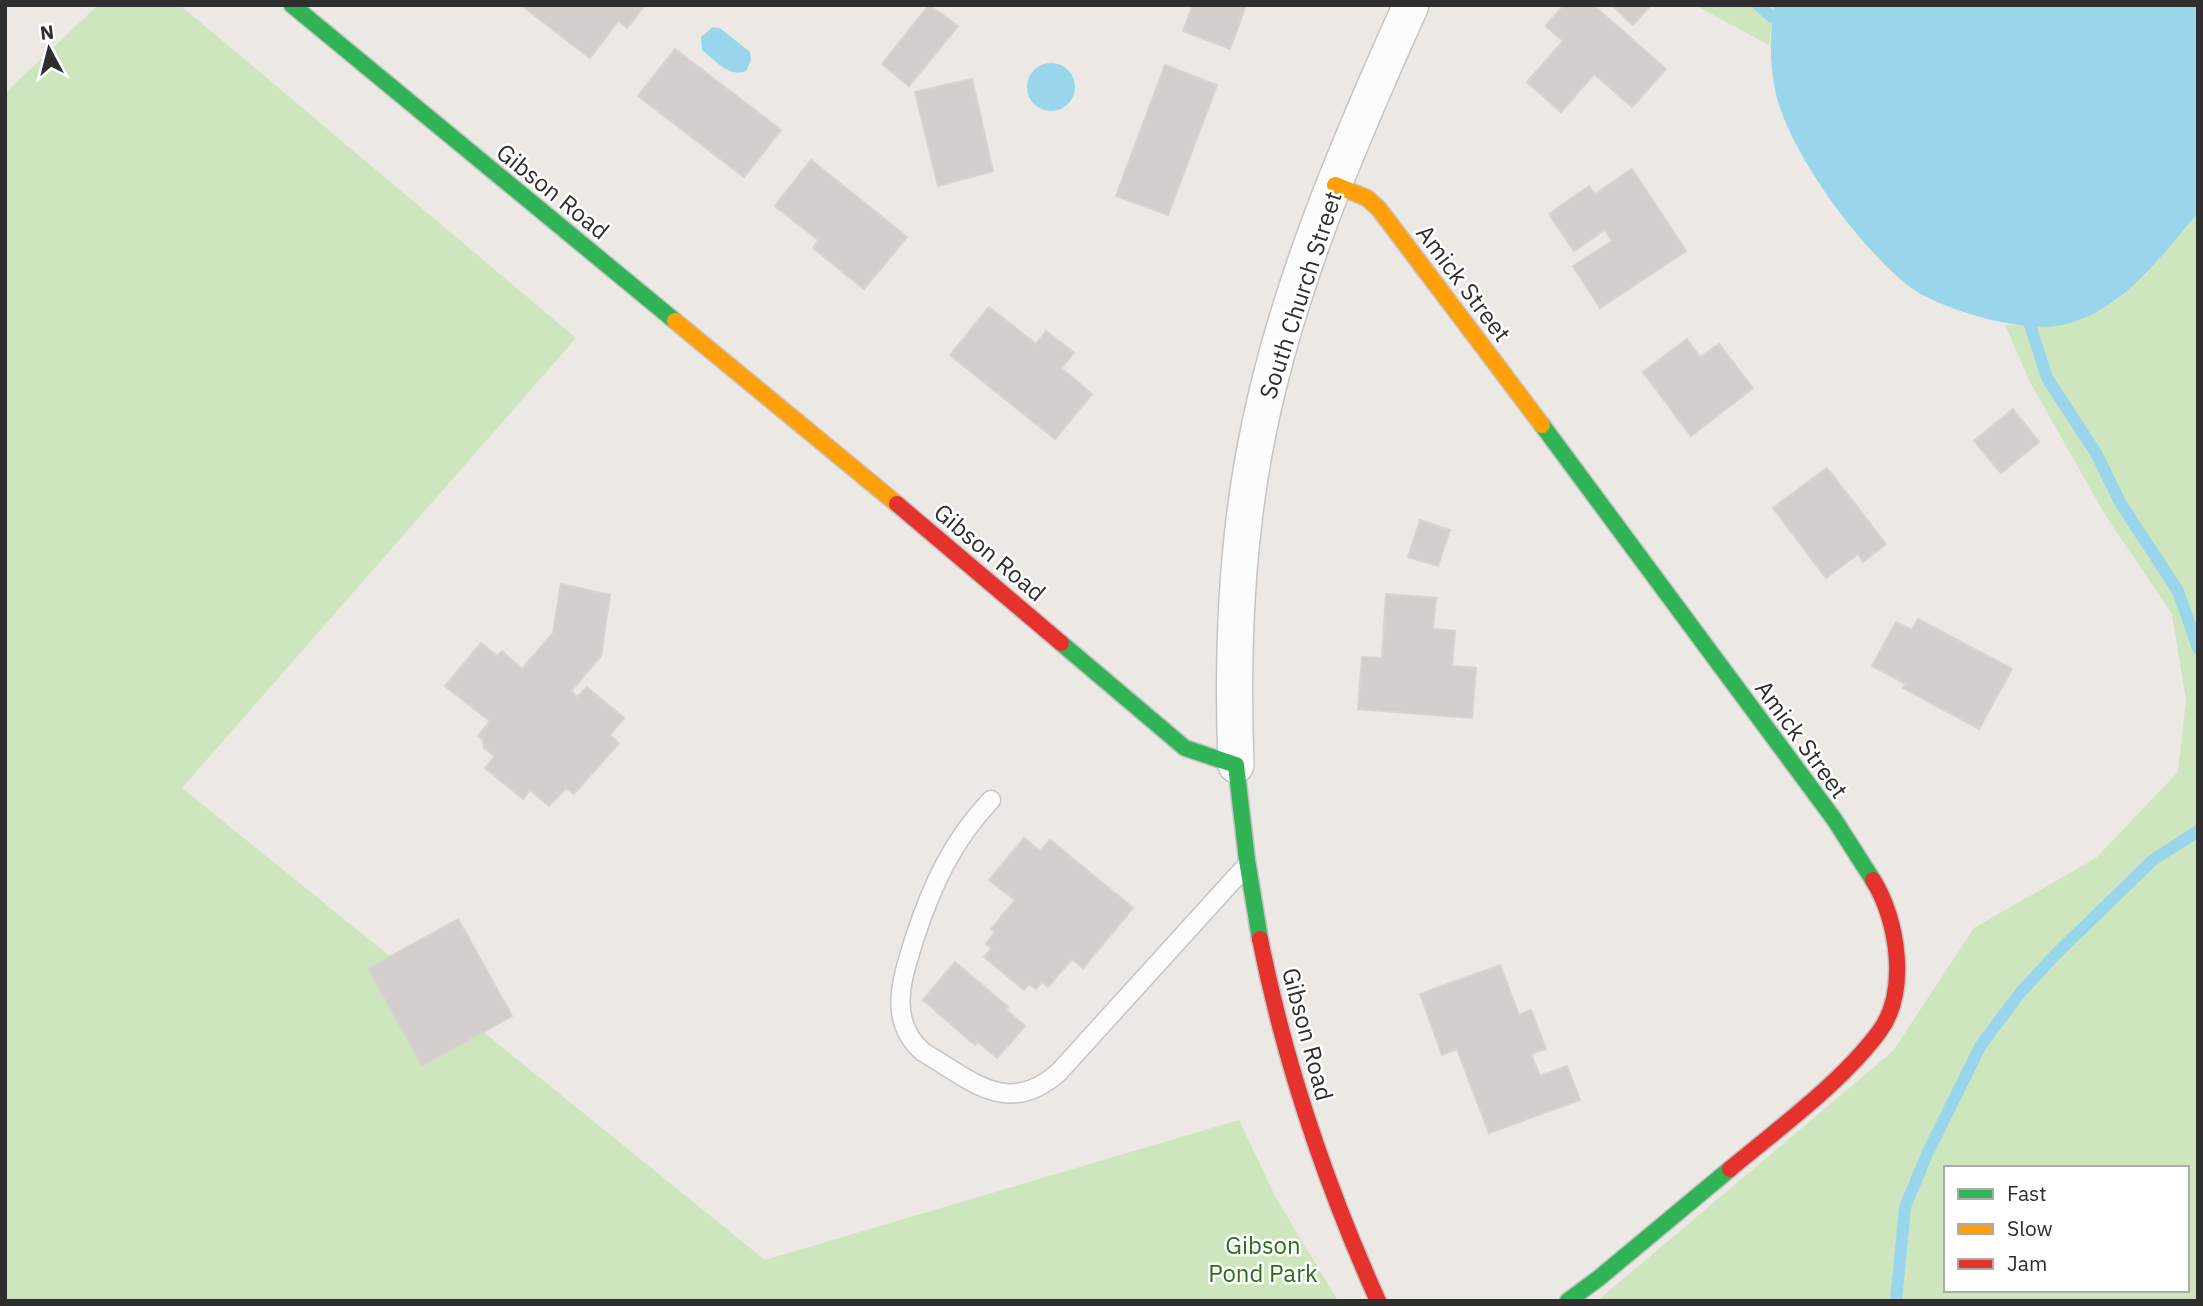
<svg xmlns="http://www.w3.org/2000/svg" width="2203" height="1306" font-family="'IBM Plex Sans',sans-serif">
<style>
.green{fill:#cee6be;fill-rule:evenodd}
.water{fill:#99d6ec}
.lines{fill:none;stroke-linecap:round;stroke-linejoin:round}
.stream{stroke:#99d6ec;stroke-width:12}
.building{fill:#d1cecb;stroke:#d7d4d0;stroke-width:2}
.lane-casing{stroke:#c5c4c5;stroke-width:21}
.street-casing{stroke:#c5c4c5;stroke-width:38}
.fast-casing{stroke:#c5c4c5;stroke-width:19}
.slow-casing{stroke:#c5c4c5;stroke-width:19}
.jam-casing{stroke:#c5c4c5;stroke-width:19}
.lane{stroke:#fcfcfb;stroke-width:18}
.street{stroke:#fcfcfb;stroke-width:35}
.fast{stroke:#30b455;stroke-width:16}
.slow{stroke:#ff9f0a;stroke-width:16}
.jam{stroke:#e5322d;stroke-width:16}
.labels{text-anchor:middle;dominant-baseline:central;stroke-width:5;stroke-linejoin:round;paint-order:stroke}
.street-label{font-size:24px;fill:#2e2e2e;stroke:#fff}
.park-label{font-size:24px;fill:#2c6e1b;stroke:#fff}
</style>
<rect width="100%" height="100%" fill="#ece8e4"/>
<!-- green -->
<g class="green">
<path d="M 98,5 L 180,5 L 576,338 L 182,788 L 765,1260 L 1239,1120 L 1276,1198 L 1338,1301 L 5,1301 L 5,93 Z"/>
<path d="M 1695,5 L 1774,5 L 1769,45 L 1702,9 Z"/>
<path d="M 2198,213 L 2198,1301 L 1597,1301 L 1893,1051 L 1974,928 L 2096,858 L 2178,772 L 2186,700 L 2172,614 L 2107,518 L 2031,384 L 2005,325 L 2064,325 L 2116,300 L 2146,274 ZM 1946,1168 L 2187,1168 L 2187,1290 L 1946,1290 Z"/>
</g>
<!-- water -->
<g class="water">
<path d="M 1774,5 L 2198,5 L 2198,213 C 2161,256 2125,308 2067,324 C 2027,335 1938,310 1906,284 C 1859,246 1790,154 1776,94 C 1769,64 1770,36 1774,5 Z"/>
<path d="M 713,27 L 721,29 L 750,52 L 751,60 L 746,71 C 729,78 715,60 702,50 L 701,37 Z"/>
<circle cx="1051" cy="87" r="24"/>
</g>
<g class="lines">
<!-- stream -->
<g class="stream">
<path d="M 1758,5 L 1772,17"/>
<path d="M 2030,325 L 2047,378 L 2096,453 L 2121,504 L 2178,591 L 2198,648"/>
<path d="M 1896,1301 L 1905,1207 L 1928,1152 L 1981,1045 L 2020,993 L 2056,954 L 2153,860 L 2198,831"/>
</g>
</g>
<!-- building -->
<g class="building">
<path d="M 521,5 L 645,5 L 627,28 L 618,21 L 590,58 Z"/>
<path d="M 929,5 L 958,26 L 909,86 L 882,64 Z"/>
<path d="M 1193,5 L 1246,5 L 1230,49 L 1183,31 Z"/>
<path d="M 1564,5 L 1593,5 L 1666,69 L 1632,107 L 1594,74 L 1561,112 L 1527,82 L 1563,41 L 1546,26 Z"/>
<path d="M 1612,5 L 1651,5 L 1633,25 Z"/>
<path d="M 675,49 L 781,130 L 744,177 L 638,96 Z"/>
<path d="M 1165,65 L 1217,85 L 1168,215 L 1116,196 Z"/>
<path d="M 972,79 L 993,171 L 938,186 L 915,92 Z"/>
<path d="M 811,160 L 907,237 L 864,289 L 813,248 L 818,240 L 775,206 Z"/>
<path d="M 1632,169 L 1686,251 L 1600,308 L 1573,266 L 1612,241 L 1605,230 L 1574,251 L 1549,214 L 1589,186 L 1595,194 Z"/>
<path d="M 989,307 L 1036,344 L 1046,331 L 1074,353 L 1061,368 L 1092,394 L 1055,439 L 950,355 Z"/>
<path d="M 1687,339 L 1700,357 L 1719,344 L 1753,388 L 1691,436 L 1643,372 Z"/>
<path d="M 2013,409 L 2039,442 L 2001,473 L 1974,441 Z"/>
<path d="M 1827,468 L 1886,544 L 1863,562 L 1858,554 L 1826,578 L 1773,508 Z"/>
<path d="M 1420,520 L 1450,530 L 1438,566 L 1408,557 Z"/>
<path d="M 561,584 L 610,595 L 601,656 L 571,691 L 577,697 L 587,687 L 624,718 L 610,735 L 619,743 L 574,794 L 566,788 L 549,806 L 530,790 L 523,799 L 485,768 L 495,756 L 484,748 L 483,740 L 478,736 L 490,721 L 445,686 L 481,643 L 497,656 L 502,651 L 522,669 L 553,633 Z"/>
<path d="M 1386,594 L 1436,598 L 1433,629 L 1455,631 L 1452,666 L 1476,668 L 1472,718 L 1358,709 L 1362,657 L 1382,658 Z"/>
<path d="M 1918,619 L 2012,669 L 1979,729 L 1903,688 L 1906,684 L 1872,666 L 1896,622 L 1912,630 Z"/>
<path d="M 1024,838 L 1040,851 L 1050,840 L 1133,908 L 1083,968 L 1072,959 L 1048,987 L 1042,982 L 1036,989 L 1029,984 L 1024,990 L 984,957 L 992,948 L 986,944 L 995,932 L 991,929 L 1015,900 L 989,880 Z"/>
<path d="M 458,919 L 512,1016 L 422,1066 L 368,969 Z"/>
<path d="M 955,962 L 1008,1007 L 1006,1010 L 1025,1026 L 997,1058 L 977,1041 L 975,1045 L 923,1000 Z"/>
<path d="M 1500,965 L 1519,1015 L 1531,1010 L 1546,1049 L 1531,1054 L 1540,1076 L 1567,1066 L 1580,1100 L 1489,1133 L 1457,1049 L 1442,1055 L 1420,994 Z"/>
</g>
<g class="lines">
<defs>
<path id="lane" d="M 991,800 C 953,840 932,885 915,937 C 903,976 886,1020 923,1052 C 971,1080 1008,1118 1059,1072 L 1246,866"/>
<path id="street" d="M 1236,765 C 1232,660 1235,557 1254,454 C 1282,298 1346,149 1411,5"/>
<g id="fast">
<path d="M 292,5 L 675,321"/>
<path d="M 1542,425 L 1834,819 L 1873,880"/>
<path d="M 1061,643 L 1185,748 L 1236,765 L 1247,860 L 1260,939"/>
<path d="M 1568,1301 L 1599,1278 L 1730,1169"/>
</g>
<g id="slow">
<path d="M 1335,185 L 1367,198 L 1379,209 L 1542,425"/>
<path d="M 675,321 L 897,504"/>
</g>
<g id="jam">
<path d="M 897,504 L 1061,643"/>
<path d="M 1260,939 C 1285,1064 1326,1185 1378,1301"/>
<path d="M 1730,1169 C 1779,1128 1841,1083 1879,1032 C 1909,992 1898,920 1873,880"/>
</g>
</defs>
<!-- lane casing -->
<use href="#lane" class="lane-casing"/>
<!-- street casing -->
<use href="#street" class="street-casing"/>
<!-- fast casing -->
<use href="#fast" class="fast-casing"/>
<!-- slow casing -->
<use href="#slow" class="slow-casing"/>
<!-- jam casing -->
<use href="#jam" class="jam-casing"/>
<!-- lane -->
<use href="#lane" class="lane"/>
<!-- street -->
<use href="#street" class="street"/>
<!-- fast -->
<use href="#fast" class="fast"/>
<!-- slow -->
<use href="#slow" class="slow"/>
<!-- jam -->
<use href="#jam" class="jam"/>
</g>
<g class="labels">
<!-- street labels -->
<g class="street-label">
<text transform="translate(553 191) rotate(39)">Gibson Road</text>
<text transform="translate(1464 283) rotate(53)">Amick Street</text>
<text transform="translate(1300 295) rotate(-72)">South Church Street</text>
<text transform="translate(990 552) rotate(40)">Gibson Road</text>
<text transform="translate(1802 739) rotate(54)">Amick Street</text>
<text transform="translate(1308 1034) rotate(75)">Gibson Road</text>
</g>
<!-- park labels -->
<g class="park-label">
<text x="1263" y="1245">Gibson<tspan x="1263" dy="28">Pond Park</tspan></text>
</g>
</g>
<!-- border -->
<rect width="2203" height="1306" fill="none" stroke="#2e2e2e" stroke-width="14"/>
<!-- legend -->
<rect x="1944" y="1166" width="245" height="126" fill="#ffffff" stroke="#ababab" stroke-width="2"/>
<rect x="1958" y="1189" width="35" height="10" fill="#30b455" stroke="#ababab" stroke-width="2"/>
<text x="2007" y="1201" font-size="21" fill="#2e2e2e">Fast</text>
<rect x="1958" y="1224" width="35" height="10" fill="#ff9f0a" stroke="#ababab" stroke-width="2"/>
<text x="2007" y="1236" font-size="21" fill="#2e2e2e">Slow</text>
<rect x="1958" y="1259" width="35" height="10" fill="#e5322d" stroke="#ababab" stroke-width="2"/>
<text x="2007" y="1271" font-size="21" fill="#2e2e2e">Jam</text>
<!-- north arrow -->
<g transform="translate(49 49) rotate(353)" stroke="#ffffff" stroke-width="5" paint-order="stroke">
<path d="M0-5L12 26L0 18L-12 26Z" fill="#2e2e2e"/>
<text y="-10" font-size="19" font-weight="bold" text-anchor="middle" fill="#2e2e2e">N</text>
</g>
</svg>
